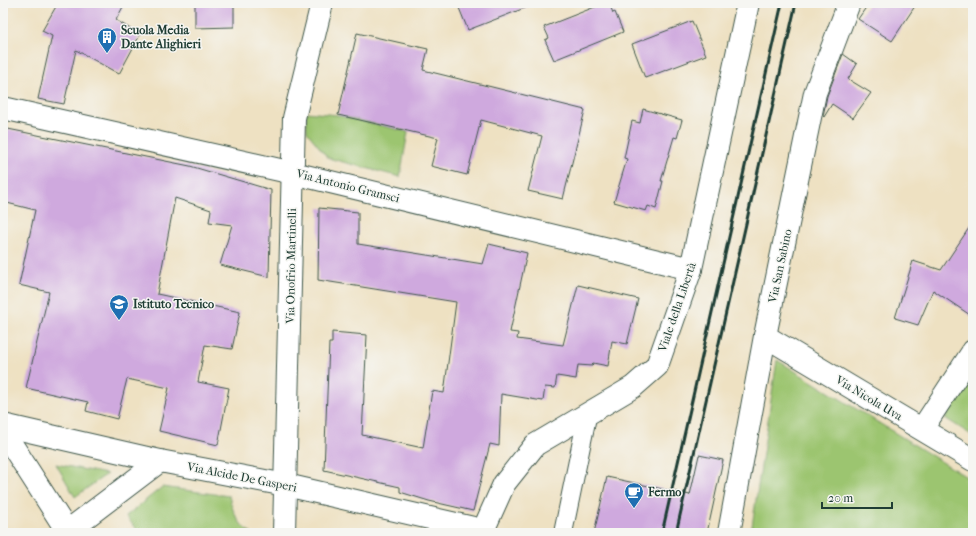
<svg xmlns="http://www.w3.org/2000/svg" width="976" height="536" font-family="'IM FELL French Canon',serif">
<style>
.green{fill:#9cc570;stroke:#5e8152}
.building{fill:#cfa9de}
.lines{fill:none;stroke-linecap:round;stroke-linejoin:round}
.pedestrian-casing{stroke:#3e5649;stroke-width:20}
.minor-casing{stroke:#3e5649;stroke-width:24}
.tertiary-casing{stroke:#3e5649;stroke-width:24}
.pedestrian{stroke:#fff;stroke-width:18}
.minor{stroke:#fff;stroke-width:22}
.tertiary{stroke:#fff;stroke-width:22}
.rail{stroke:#1f3d34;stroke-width:3}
.labels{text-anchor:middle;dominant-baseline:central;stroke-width:3;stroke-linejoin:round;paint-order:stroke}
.poi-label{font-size:12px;font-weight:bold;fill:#1f3d34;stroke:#f6f6f2;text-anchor:start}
.street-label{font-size:12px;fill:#1f3d34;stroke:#f6f6f2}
</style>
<rect width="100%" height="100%" fill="#f6f6f2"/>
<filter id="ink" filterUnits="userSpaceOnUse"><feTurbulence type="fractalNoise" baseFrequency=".025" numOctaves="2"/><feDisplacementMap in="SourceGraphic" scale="8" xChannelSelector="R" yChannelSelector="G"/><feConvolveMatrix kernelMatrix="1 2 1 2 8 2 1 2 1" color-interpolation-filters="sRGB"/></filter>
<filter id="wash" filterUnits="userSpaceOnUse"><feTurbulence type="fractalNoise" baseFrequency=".012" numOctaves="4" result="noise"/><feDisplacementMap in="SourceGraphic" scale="16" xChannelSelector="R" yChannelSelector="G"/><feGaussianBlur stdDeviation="0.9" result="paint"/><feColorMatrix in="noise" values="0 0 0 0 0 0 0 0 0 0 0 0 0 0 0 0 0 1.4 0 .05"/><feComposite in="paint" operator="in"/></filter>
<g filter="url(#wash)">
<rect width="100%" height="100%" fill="#eee1c2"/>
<!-- green -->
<g class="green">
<path d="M 306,112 L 338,115 L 408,132 L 400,177 L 328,158 L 307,132 Z"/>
<path d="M 777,360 L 973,481 L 973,533 L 751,533 Z"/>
<path d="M 971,378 L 973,378 L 973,436 L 945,418 Z"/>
<path d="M 56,464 L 107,474 L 75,497 Z"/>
<path d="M 162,487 L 229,496 C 233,512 237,523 251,533 L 139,533 L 126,516 Z"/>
</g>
<g id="blocks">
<!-- building -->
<g class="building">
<path d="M 58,3 L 125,3 L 116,20 L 140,35 L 119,74 L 76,50 L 64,104 L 38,99 L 52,36 L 42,31 Z"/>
<path d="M 195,3 L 234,3 L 234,27 L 195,28 Z"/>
<path d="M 457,3 L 535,3 L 535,4 L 468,30 Z"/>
<path d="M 605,3 L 609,3 L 613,13 L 615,12 L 623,32 L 554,60 L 545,40 L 549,38 L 544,27 Z"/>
<path d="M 869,3 L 917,3 L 892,41 L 858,19 Z"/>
<path d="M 692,21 L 706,55 L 645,78 L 632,44 Z"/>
<path d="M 357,33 L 428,49 L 423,70 L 585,110 L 563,199 L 528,191 L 542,136 L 481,120 L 467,175 L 431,166 L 438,138 L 338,115 Z"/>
<path d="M 843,54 L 857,64 L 848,79 L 871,93 L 853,118 L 832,104 L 824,117 L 823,116 L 827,96 Z"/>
<path d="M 643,109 L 682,120 L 677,138 L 674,137 L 661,181 L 663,181 L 656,209 L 648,206 L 646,211 L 614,202 L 627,159 L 624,158 L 632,121 L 640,123 Z"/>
<path d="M 3,128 L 190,166 L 271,190 L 269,277 L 220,265 L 232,225 L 209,222 L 211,210 L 175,198 L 157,294 L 240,312 L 232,349 L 205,345 L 198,382 L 229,388 L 218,445 L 159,431 L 169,388 L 127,379 L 117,419 L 86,411 L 88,402 L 26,388 L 49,292 L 19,285 L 35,210 L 3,202 Z"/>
<path d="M 319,208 L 358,212 L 358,244 L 483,264 L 489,244 L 527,253 L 510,332 L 518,333 L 517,339 L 563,345 L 578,285 L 638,299 L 627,344 L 612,341 L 608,366 L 593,363 L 592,366 L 578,365 L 576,379 L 557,376 L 555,388 L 545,387 L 543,401 L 501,394 L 499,446 L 490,444 L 473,511 L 429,501 L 400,492 L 400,487 L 324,470 L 329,343 L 332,343 L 332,332 L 367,335 L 362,435 L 423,448 L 432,391 L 444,393 L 456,302 L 318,280 Z"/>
<path d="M 973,222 L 973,317 L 933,290 L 918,325 L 895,318 L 913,261 L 941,270 Z"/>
<path d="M 699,455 L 723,460 L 707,533 L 594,533 L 607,477 L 690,495 Z"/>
</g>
</g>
</g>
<g filter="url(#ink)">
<use href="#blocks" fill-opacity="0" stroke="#3e5649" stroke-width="1"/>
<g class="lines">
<defs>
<path id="pedestrian" d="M 563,533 L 588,412"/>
<g id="minor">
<path d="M 3,108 L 293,173 L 691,269"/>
<path d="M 765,336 L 973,460"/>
<path d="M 3,425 L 160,461 L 286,485 L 482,530"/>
<path d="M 922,429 L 973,351"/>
<path d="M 3,431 L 67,531"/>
<path d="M 65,533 L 160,461"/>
<path d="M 284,533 L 294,118 L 322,3"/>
<path d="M 482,533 L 504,484 L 535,445 L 633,387 L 657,366 L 691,269 L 748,3"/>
</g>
<path id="tertiary" d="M 729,533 L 765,336 L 815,93 L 849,3"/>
</defs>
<!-- pedestrian casing -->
<use href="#pedestrian" class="pedestrian-casing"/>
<!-- minor casing -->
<use href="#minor" class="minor-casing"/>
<!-- tertiary casing -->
<use href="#tertiary" class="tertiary-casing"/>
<!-- pedestrian -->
<use href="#pedestrian" class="pedestrian"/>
<!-- minor -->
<use href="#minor" class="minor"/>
<!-- tertiary -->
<use href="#tertiary" class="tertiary"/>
<!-- rail -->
<g class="rail">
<path d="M 662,533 L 782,3"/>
<path d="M 676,533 L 796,3"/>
</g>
</g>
</g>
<!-- icons -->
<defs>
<symbol id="building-pin" viewBox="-11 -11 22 30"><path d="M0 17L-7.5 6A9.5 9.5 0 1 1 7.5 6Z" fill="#1f6fb2" stroke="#f6f6f2"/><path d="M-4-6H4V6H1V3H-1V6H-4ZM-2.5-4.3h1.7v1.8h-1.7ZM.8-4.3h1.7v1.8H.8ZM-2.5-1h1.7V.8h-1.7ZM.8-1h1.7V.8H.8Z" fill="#fff"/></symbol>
<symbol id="school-pin" viewBox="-11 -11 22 30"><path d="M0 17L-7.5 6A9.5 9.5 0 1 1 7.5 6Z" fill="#1f6fb2" stroke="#f6f6f2"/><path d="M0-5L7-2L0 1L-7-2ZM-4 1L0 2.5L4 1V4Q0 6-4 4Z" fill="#fff"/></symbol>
<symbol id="cafe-pin" viewBox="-11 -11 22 30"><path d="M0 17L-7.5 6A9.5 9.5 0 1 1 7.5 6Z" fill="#1f6fb2" stroke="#f6f6f2"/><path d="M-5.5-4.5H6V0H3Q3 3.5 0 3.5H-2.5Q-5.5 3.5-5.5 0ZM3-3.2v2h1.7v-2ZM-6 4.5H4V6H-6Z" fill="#fff"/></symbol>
</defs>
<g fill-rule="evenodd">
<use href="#building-pin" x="96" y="26" width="22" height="30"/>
<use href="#school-pin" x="108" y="293" width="22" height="30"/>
<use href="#cafe-pin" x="623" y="481" width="22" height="30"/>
</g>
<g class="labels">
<!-- poi labels -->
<g class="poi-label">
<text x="121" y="30">Scuola Media<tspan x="121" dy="14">Dante Alighieri</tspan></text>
<text x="133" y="304">Istituto Tecnico</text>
<text x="648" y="492">Fermo</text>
</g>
<!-- street labels -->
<g class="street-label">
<text transform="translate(348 186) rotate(14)">Via Antonio Gramsci</text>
<text transform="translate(291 266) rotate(-89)">Via Onofrio Martinelli</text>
<text transform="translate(780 266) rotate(-78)">Via San Sabino</text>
<text transform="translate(677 307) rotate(-71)">Viale della Libertà</text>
<text transform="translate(869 398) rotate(31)">Via Nicola Uva</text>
<text transform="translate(242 477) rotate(11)">Via Alcide De Gasperi</text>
</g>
</g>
<!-- margin -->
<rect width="976" height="536" fill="none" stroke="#f6f6f2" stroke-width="16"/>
<!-- scale -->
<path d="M822 502v6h70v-6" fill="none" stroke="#1f3d34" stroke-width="2"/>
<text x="828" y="502" font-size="12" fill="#1f3d34" stroke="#f6f6f2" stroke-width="3" paint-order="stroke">20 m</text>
</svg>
